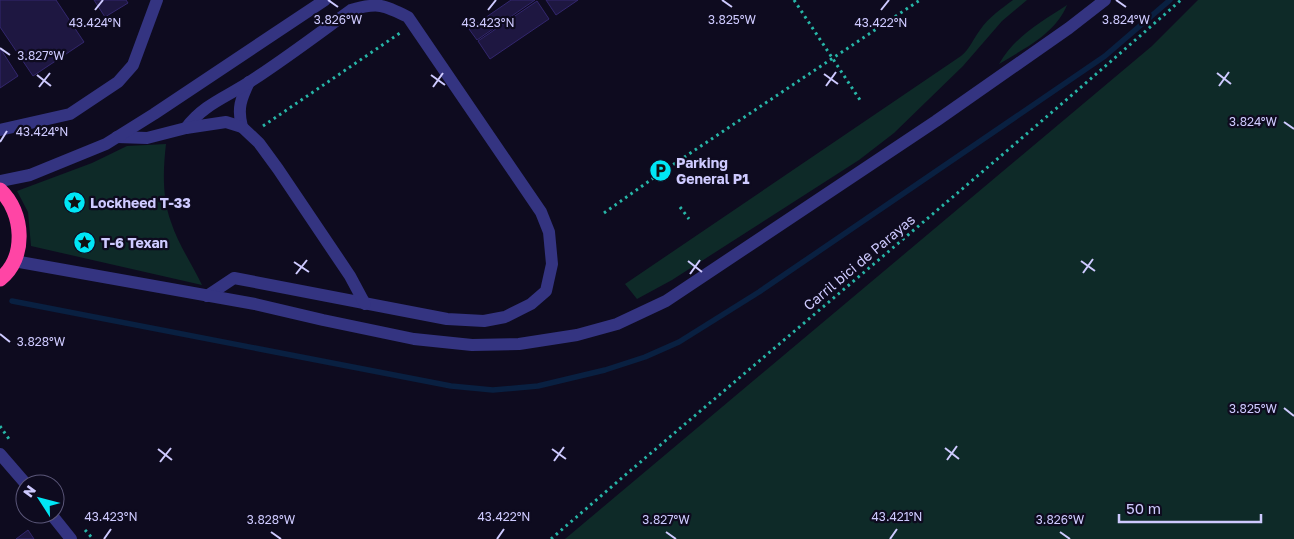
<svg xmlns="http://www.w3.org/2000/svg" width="1294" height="539" font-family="'Golos Text',sans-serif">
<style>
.green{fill:#0e2a28}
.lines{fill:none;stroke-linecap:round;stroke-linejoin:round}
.stream{stroke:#092041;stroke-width:5.5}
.building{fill:#1e1741;stroke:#33276e}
.path{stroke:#27b5a7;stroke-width:3;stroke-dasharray:2.5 4;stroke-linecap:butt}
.minor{stroke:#343481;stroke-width:12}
.highway{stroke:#ff45a5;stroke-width:15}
.ticks{fill:none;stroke:#cecaff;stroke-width:2}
.labels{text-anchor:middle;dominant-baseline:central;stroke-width:4.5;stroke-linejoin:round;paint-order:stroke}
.poi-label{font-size:14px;font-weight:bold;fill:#cecaff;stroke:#0e0b1f;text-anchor:start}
.street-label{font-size:14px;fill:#cecaff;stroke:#0e0b1f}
.ticks-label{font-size:12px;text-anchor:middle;fill:#cecaff;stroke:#0e0b1f;stroke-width:4.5;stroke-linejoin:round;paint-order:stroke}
</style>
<rect width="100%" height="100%" fill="#0e0b1f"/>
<!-- green -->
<g class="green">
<path d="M 1013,0 L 1027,0 L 1002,21 L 963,66 L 894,133 L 859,160 L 672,280 L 637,299 L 625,284 L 961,56 C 970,49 973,39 980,30 C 989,17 1001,9 1013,0 Z"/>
<path d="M 1198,0 L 1294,0 L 1294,539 L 565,539 L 1152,46 Z"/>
<path d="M 1067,5 C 1055,34 1025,48 999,64 C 1015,36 1041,22 1067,5 Z"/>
<path d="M 166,144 C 163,170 162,197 171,222 C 178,244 192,264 202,285 L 31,246 L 28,212 L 17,191 L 92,163 L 127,146 Z"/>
</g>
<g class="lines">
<!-- stream -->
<path class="stream" d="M 12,301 L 451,386 L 493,390 L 538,386 L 605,370 L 645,357 L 679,342 L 759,292 L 1105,56 L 1170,0"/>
</g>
<!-- building -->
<g class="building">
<path d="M 0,0 L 56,0 L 84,42 L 33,76 L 0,27 Z"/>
<path d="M 94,0 L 126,0 L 128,3 L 105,17 Z"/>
<path d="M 511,0 L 535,0 L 477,40 L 469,29 Z"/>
<path d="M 546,0 L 578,0 L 556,15 Z"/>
<path d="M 537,1 L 549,19 L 490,59 L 478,41 Z"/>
<path d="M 0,48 L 18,76 L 0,88 Z"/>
<path d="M 28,530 L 34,539 L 16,539 Z"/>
</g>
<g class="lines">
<!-- path -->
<g class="path">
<path d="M 794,0 L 862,103"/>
<path d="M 263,126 L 400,33"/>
<path d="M 680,207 L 689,219"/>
<path d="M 604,213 L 659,174 L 920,0"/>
<path d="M 0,426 L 11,442"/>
<path d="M 85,530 L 93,539"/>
<path d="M 551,539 C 760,358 973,183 1181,0"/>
</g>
<!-- minor -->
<g class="minor">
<path d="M 242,127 C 237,108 241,99 249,82"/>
<path d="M 186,128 C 204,104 227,97 251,81 C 285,59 318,34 351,10 C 378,2 384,5 408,17 L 541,212 L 549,232 L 552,264 L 546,291 L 531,304 L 505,317 L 484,321 L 447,319 L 234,278 L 207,296"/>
<path d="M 0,130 L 70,114 L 118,82 L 133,65 L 157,0"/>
<path d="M 117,137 L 147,138 L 186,128 L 226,122 L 242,127 L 259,143 L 278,169 L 350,276 L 365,304"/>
<path d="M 0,181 L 30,175 L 106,144 L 154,114 L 325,0"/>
<path d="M 14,261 L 255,304 L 323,320 L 414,339 L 472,345 L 519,344 L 577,335 L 617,324 L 666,301 L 936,121 L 1069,28 L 1105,0"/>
<path d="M 0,454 L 26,484"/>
<path d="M 51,514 L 71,539"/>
</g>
<!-- highway -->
<path class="highway" d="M 0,190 C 24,212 27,258 0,279"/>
</g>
<!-- ticks -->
<path class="ticks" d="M 328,0 L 338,7M 722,0 L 732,7M 1116,0 L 1126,7M 95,10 L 103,0M 488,10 L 496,0M 881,10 L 889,0M 0,48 L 10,55M 1217,73 L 1231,84M 824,74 L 838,84M 37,75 L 51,86M 431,75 L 445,85M 826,86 L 836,72M 1219,86 L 1229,72M 39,87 L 50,73M 433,87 L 443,73M 1284,122 L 1294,129M 0,142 L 7,131M 688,261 L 702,272M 1081,261 L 1095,271M 294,262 L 309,272M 1083,273 L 1093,259M 296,274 L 307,260M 690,274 L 700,260M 0,334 L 10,342M 1284,408 L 1294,416M 945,448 L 959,459M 158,449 L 172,460M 552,449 L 566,459M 947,460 L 957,446M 554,461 L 564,447M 160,462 L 171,448M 271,532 L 281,539M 666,532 L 676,539M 1060,532 L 1070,539M 104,539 L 111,529M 497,539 L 504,529M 890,539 L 897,529"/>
<!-- icons -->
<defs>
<symbol id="parking-disc" viewBox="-11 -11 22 22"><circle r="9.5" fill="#00e6f5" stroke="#0e0b1f"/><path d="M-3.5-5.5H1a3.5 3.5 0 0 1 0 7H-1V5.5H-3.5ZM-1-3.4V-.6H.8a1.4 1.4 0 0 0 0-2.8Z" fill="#111"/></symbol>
<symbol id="sight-disc" viewBox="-11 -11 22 22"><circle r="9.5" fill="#00e6f5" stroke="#0e0b1f"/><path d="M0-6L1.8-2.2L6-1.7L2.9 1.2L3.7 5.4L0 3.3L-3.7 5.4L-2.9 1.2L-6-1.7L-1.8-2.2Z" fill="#111"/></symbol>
</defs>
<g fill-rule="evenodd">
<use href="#parking-disc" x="648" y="158" width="25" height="25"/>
<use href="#sight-disc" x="62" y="190" width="25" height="25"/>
<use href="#sight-disc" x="72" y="230" width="25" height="25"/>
</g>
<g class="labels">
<!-- poi labels -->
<g class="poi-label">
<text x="676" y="162">Parking<tspan x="676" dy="16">General P1</tspan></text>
<text x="90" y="202">Lockheed T-33</text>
<text x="101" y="242">T-6 Texan</text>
</g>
<!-- street labels -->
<g class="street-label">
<text transform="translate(859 262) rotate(-40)">Carril bici de Parayas</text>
</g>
</g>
<g class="ticks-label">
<text x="1126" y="24">3.824°W</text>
<text x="338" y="24">3.826°W</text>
<text x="732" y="24">3.825°W</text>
<text x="95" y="27">43.424°N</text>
<text x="488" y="27">43.423°N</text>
<text x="881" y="27">43.422°N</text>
<text x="41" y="60">3.827°W</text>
<text x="1253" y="126">3.824°W</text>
<text x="42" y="136">43.424°N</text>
<text x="41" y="346">3.828°W</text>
<text x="1253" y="413">3.825°W</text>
<text x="111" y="521">43.423°N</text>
<text x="504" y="521">43.422°N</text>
<text x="897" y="521">43.421°N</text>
<text x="271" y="524">3.828°W</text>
<text x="666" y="524">3.827°W</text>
<text x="1060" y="524">3.826°W</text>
</g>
<!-- north arrow -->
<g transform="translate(40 499) rotate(306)"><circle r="24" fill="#0e0b1f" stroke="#5b5779"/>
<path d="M0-4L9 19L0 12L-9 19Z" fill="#00e6f5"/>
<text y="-8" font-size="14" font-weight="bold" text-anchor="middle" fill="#cecaff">N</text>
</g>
<!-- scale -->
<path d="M1119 514v8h142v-8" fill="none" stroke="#cecaff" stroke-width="2.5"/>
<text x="1126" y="514" font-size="15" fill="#cecaff" stroke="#0e0b1f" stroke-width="4" paint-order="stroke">50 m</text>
</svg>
